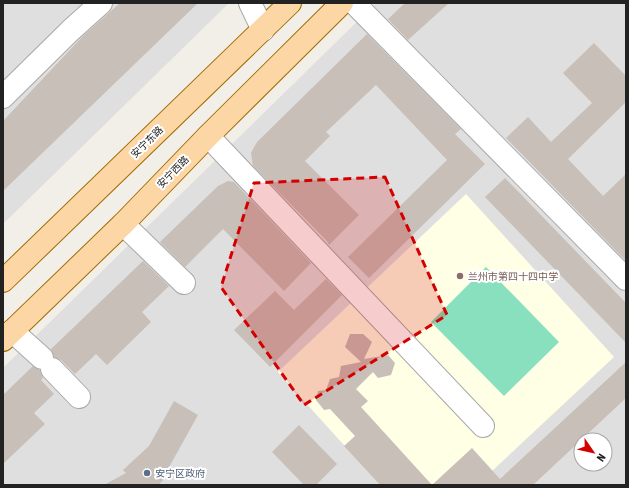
<svg xmlns="http://www.w3.org/2000/svg" width="629" height="488" font-family="'Asap Condensed','Noto Sans SC',sans-serif">
<style>
.residential{fill:#e0dfdf;fill-rule:evenodd}
.education{fill:#ffffe5}
.pitch{fill:#88e0be}
.building{fill:#c7bfb8}
.lines{fill:none;stroke-linecap:round;stroke-linejoin:round}
.minor-casing{stroke:#a9a9a9;stroke-width:24}
.major-casing{stroke:#a06b00;stroke-width:24}
.minor{stroke:#fff;stroke-width:22}
.major{stroke:#fcd6a4;stroke-width:22}
.marked{fill:#d40000;fill-opacity:0.2;stroke:#d40000;stroke-width:3;stroke-dasharray:8 5;stroke-linejoin:round}
.education-dot{fill:#8d6e63;stroke:#fff;stroke-width:1.5}
.service-dot{fill:#5c6f8a;stroke:#fff;stroke-width:1.5}
.labels{text-anchor:middle;dominant-baseline:central;stroke-width:4;stroke-linejoin:round;paint-order:stroke}
.street-label{font-size:10px;fill:#222;stroke:#fff}
.education-label{font-size:10px;fill:#785e54;stroke:#fff;text-anchor:start}
.service-label{font-size:10px;fill:#4e5e75;stroke:#fff;text-anchor:start}
</style>
<rect width="100%" height="100%" fill="#f2efe9"/>
<!-- residential -->
<g class="residential">
<path d="M 3,3 L 229,3 L 3,224 Z"/>
<path d="M 376,3 L 626,3 L 626,485 L 3,485 L 3,368 ZM 581,440 L 605,440 L 605,464 L 581,464 Z"/>
</g>
<!-- education -->
<path class="education" d="M 466,194 L 614,357 L 477,485 L 380,485 L 278,372 Z"/>
<!-- pitch -->
<path class="pitch" d="M 486,267 L 559,342 L 504,396 L 431,322 Z"/>
<!-- building -->
<g class="building">
<path d="M 120,3 L 198,3 L 3,191 L 3,121 L 84,35 Z"/>
<path d="M 405,3 L 449,3 L 408,40 L 388,19 Z"/>
<path d="M 367,34 L 461,129 L 455,134 L 485,164 L 369,278 L 348,257 L 447,160 L 376,85 L 326,132 L 330,136 L 305,161 L 359,215 L 329,245 L 327,241 L 253,166 L 251,153 L 257,142 Z"/>
<path d="M 594,43 L 626,76 L 626,102 L 568,159 L 603,196 L 626,174 L 626,261 L 506,138 L 528,117 L 551,142 L 592,103 L 563,73 Z"/>
<path d="M 505,178 L 626,303 L 626,343 L 485,197 Z"/>
<path d="M 228,181 L 234,182 L 311,263 L 284,291 L 223,229 L 185,267 L 160,242 L 218,186 Z"/>
<path d="M 143,261 L 169,286 L 142,312 L 151,322 L 107,365 L 96,354 L 75,374 L 61,360 L 54,357 L 51,349 Z"/>
<path d="M 326,279 L 342,295 L 270,367 L 234,330 L 275,291 L 294,310 Z"/>
<path d="M 350,334 L 363,334 L 372,342 L 364,359 L 388,355 L 395,363 L 391,375 L 378,378 L 373,372 L 356,389 L 368,401 L 361,407 L 432,485 L 472,448 L 500,479 L 626,362 L 626,398 L 533,485 L 380,485 L 344,446 L 355,436 L 330,409 L 324,410 L 316,400 L 318,391 L 326,390 L 330,379 L 339,377 L 341,366 L 361,362 L 345,347 Z"/>
<path d="M 33,366 L 40,370 L 43,378 L 41,380 L 54,394 L 34,413 L 45,424 L 3,464 L 3,395 Z"/>
<path d="M 174,401 L 198,415 L 168,469 L 171,473 L 158,485 L 104,485 L 126,473 L 123,470 L 149,446 Z"/>
<path d="M 299,425 L 337,464 L 316,485 L 304,485 L 272,452 Z"/>
</g>
<g class="lines">
<defs>
<g id="minor">
<path d="M 250,3 L 263,30"/>
<path d="M 354,3 L 626,279"/>
<path d="M 3,97 L 71,30 L 101,3"/>
<path d="M 208,136 L 483,426"/>
<path d="M 123,224 L 184,283"/>
<path d="M 12,331 L 42,358"/>
<path d="M 52,369 L 79,397"/>
</g>
<g id="major">
<path d="M 3,281 L 290,3"/>
<path d="M 3,340 L 123,224 L 208,136 L 342,3"/>
</g>
</defs>
<!-- minor casing -->
<use href="#minor" class="minor-casing"/>
<!-- major casing -->
<use href="#major" class="major-casing"/>
<!-- minor -->
<use href="#minor" class="minor"/>
<!-- major -->
<use href="#major" class="major"/>
</g>
<!-- marked area -->
<path class="marked" d="M 385,177 L 447,315 L 304,405 L 221,287 L 254,183 Z"/>
<!-- markers -->
<circle class="education-dot" cx="460" cy="276" r="4"/>
<circle class="service-dot" cx="147" cy="473" r="4"/>
<g class="labels">
<!-- street labels -->
<g class="street-label">
<text transform="translate(147 142) rotate(-44)">安宁东路</text>
<text transform="translate(173 172) rotate(-46)">安宁西路</text>
</g>
<!-- education labels -->
<g class="education-label">
<text x="468" y="276">兰州市第四十四中学</text>
</g>
<!-- service labels -->
<g class="service-label">
<text x="155" y="473">安宁区政府</text>
</g>
</g>
<!-- border -->
<rect width="629" height="488" fill="none" stroke="#222222" stroke-width="8"/>
<!-- north arrow -->
<g transform="translate(593 452) rotate(124)"><circle r="19" fill="#ffffff" stroke="#a7a7a7"/>
<path d="M0-3L7 15L0 10L-7 15Z" fill="#d40000"/>
<text y="-6" font-size="11" font-weight="bold" text-anchor="middle" fill="#222222">N</text>
</g>
</svg>
